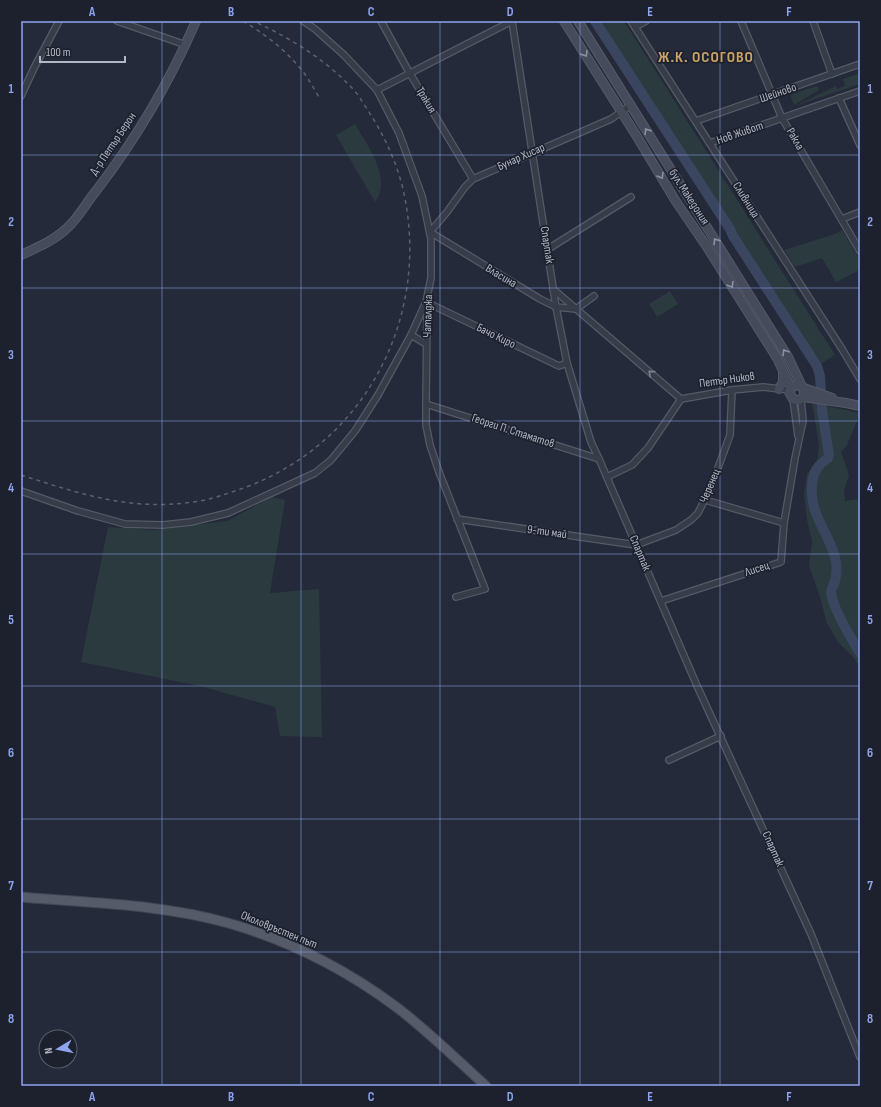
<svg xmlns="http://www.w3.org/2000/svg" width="881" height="1107" font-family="'Sofia Sans Condensed',sans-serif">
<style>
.green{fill:#2a3a3e}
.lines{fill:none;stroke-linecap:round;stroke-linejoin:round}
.river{stroke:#3a4560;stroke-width:10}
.street-casing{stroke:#555a67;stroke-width:8}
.secondary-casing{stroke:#555a67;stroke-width:10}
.primary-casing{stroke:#414552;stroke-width:11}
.street{stroke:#373c49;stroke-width:5.5}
.secondary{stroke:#464b5c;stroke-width:8}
.primary{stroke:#555b69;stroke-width:9}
.rail{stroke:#5c6172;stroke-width:1.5;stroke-dasharray:4 4;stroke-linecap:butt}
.oneway{stroke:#8c91a0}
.oneway2{stroke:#7b808d}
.grid{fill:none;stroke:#8ea4ef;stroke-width:1;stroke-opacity:0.55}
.labels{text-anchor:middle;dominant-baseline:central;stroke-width:3.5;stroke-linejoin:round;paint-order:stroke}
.street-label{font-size:12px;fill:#b2b7c5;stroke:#1d212e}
.district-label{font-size:16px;font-weight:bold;letter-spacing:1px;fill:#caa268;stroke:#1d212e}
.neatline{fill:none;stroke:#8ea4ef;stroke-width:1.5}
.grid-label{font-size:13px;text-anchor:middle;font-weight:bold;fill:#8ea4ef}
</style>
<rect width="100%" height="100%" fill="#242a39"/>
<!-- green -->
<g class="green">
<path d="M 594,21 L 624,21 L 835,355 L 817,366 Z"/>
<path d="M 860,73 L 860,84 L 795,106 L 836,86 L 837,89 L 845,86 L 843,79 Z"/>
<path d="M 817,86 L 819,90 L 794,105 L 790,95 Z"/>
<path d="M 355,124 C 367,145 393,179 375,202 L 336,135 Z"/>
<path d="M 842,230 L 860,260 L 860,270 L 836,282 L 822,258 L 795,267 L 784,250 L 835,234 Z"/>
<path d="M 670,291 L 678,304 L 657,317 L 649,304 Z"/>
<path d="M 812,403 L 860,413 L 847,445 L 841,452 L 849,475 L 844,490 L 845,501 L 860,499 L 860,668 L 854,658 L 838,642 L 827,623 L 818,591 L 809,566 L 812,542 L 807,520 L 804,494 L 807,474 L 817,463 L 819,445 Z"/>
<path d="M 272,497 L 285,500 L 270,593 L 319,589 L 322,737 L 280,736 L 275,707 L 200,686 L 81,662 L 108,527 L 156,530 L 227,521 Z"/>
</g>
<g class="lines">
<!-- river -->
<path class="river" d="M 595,21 L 730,229 L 733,236 L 817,366 L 820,376 L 822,410 L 829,455 L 828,458 C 817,466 813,472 812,485 C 809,514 828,531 835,557 C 837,565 837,573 835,581 C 834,585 831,588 831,592 C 832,606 852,640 860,653"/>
<defs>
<g id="street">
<path d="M 117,21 L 186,45"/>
<path d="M 303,21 L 315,29 L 344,55 L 377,90 L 399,133 L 422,196 L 431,239 L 431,278 L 426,302 L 427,314 L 426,404 L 426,425 L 430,445 L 439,472 L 485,589 L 456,597"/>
<path d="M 381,21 L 409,72 L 473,179"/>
<path d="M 512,21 L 556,307 L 567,363 L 591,442 L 599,459 L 698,688 L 811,934 L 860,1057"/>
<path d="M 631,21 L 842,349 L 860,379"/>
<path d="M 741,21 L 782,118 L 860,251"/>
<path d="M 813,21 L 832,74"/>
<path d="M 635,27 L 646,21"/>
<path d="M 377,90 L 512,21"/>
<path d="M 21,96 L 34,68 L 59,21"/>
<path d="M 839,98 L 860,145"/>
<path d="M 696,121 L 860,64"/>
<path d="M 710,143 L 860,91"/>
<path d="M 842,219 L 860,212"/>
<path d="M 548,249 L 631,197"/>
<path d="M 553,289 L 681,399"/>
<path d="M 426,302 L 559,366 L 567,363"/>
<path d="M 576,309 L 556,307 L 540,299 L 430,232 L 447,212 L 465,187 L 473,179 L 611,119 L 631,105"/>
<path d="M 576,309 L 594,296"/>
<path d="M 411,335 L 426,344"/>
<path d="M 681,399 L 732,390 L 763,387 L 790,390"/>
<path d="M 793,399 L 798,436"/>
<path d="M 426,404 L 599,459"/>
<path d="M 607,477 L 632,465 L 648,448 L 681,399"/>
<path d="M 21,491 L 78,511 L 125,524 L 163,525 L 191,522 L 228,513 L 315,473 L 331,460 L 355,431 L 378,395 L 411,335 L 426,302"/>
<path d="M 705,500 L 784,523"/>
<path d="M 457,519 L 636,545 L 676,530 L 691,520 L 698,513 L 711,487 L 730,435 L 732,390"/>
<path d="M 661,601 L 781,562 L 784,523 L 795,458 L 803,421 L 801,399"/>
<path d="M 669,760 L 721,736"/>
</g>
<g id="secondary">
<path d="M 564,21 L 636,135 L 675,200 L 707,247 L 777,358 L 791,388"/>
<path d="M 578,21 L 788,357 L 804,391 C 805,398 799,402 793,399 L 789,392 L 791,388 L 797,385 L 802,386"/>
<path d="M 21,255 C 36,248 53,241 66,229 C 78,219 86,203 96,191 C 136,139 170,81 196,21"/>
<path d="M 804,388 L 832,398"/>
<path d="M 779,389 L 783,382 L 783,371"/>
<path d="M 803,397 L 846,403 L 860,406"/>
</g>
<path id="primary" d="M 21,897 C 89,903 162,904 228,923 C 288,940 345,969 395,1006 C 427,1030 456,1059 486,1086"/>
</defs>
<!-- street casing -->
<use href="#street" class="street-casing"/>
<!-- secondary casing -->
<use href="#secondary" class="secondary-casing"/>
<!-- primary casing -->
<use href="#primary" class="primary-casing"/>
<!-- street -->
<use href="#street" class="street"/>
<!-- secondary -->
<use href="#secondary" class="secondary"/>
<!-- primary -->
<use href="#primary" class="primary"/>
<!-- rail -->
<g class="rail">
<path d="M 243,21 C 265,34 284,49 300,68 C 308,77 314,89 320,99"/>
<path d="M 21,475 C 81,494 129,511 193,502 C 209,500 223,495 238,490 C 365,447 434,315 402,185 C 394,156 382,131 365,106 C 361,100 358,94 353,89 C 326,60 289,37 253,21"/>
</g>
</g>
<!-- one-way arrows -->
<defs><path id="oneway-chevron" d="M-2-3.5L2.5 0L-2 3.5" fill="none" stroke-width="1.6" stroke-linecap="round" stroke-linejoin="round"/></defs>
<g class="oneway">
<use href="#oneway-chevron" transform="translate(585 54) rotate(58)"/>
<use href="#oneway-chevron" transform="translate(647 131) rotate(-122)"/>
<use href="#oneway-chevron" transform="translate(661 176) rotate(59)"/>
<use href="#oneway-chevron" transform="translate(716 241) rotate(-122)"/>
<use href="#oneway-chevron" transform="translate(731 285) rotate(58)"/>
<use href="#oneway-chevron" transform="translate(785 352) rotate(-122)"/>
</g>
<use class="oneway2" href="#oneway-chevron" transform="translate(651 373) rotate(-139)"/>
<!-- grid -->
<path class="grid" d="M 162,21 L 162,1086M 301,21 L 301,1086M 440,21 L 440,1086M 580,21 L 580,1086M 720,21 L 720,1086M 21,155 L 860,155M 21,288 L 860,288M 21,421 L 860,421M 21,554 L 860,554M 21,686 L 860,686M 21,819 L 860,819M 21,952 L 860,952"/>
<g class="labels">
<!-- street labels -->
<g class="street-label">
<text transform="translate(778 93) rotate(-19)">Шейново</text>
<text transform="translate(426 100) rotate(59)">Тракия</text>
<text transform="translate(740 133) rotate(-19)">Нов Живот</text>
<text transform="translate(795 139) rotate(60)">Ракла</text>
<text transform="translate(113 144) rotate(-56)">Д-р Петър Берон</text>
<text transform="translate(521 157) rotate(-24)">Бунар Хисар</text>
<text transform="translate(689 197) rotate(57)">бул. Македония</text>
<text transform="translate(746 200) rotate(58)">Сливница</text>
<text transform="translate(547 245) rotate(81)">Спартак</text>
<text transform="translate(501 276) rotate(31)">Власина</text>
<text transform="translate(428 316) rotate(-88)">Чаталджа</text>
<text transform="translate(496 336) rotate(26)">Бачо Киро</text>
<text transform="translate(727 380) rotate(-8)">Петър Ников</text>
<text transform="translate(513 431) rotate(18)">Георги П. Стаматов</text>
<text transform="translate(710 486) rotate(-67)">Черенец</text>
<text transform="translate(547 532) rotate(8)">9-ти май</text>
<text transform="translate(640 553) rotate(67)">Спартак</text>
<text transform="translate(757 569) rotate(-18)">Лисец</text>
<text transform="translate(773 849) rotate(66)">Спартак</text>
<text transform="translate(279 930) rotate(22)">Околовръстен път</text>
</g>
<!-- district labels -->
<g class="district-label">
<text x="706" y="57">Ж.К. ОСОГОВО</text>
</g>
</g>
<!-- border -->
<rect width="881" height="1107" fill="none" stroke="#1d212e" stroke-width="44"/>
<!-- north arrow -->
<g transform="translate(58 1049) rotate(260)"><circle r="19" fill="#1d212e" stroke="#595d6a"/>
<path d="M0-3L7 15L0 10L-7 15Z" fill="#8ea4ef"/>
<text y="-6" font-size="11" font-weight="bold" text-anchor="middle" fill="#b2b7c5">N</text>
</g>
<!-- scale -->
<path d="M40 56v6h85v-6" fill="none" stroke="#b2b7c5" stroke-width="2"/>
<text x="46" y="56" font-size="12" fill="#b2b7c5" stroke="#1d212e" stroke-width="3" paint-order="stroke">100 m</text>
<rect x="22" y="22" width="837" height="1063" class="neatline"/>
<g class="grid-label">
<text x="92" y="16">A</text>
<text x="231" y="16">B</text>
<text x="371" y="16">C</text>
<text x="510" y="16">D</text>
<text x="650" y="16">E</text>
<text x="789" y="16">F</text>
<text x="11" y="93">1</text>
<text x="870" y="93">1</text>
<text x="11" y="226">2</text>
<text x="870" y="226">2</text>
<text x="11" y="359">3</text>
<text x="870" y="359">3</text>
<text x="11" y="492">4</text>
<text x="870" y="492">4</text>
<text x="11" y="624">5</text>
<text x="870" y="624">5</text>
<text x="11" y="757">6</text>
<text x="870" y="757">6</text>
<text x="11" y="890">7</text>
<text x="870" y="890">7</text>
<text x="11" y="1023">8</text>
<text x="870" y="1023">8</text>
<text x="92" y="1101">A</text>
<text x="231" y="1101">B</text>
<text x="371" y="1101">C</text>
<text x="510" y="1101">D</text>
<text x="650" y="1101">E</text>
<text x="789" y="1101">F</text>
</g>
</svg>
